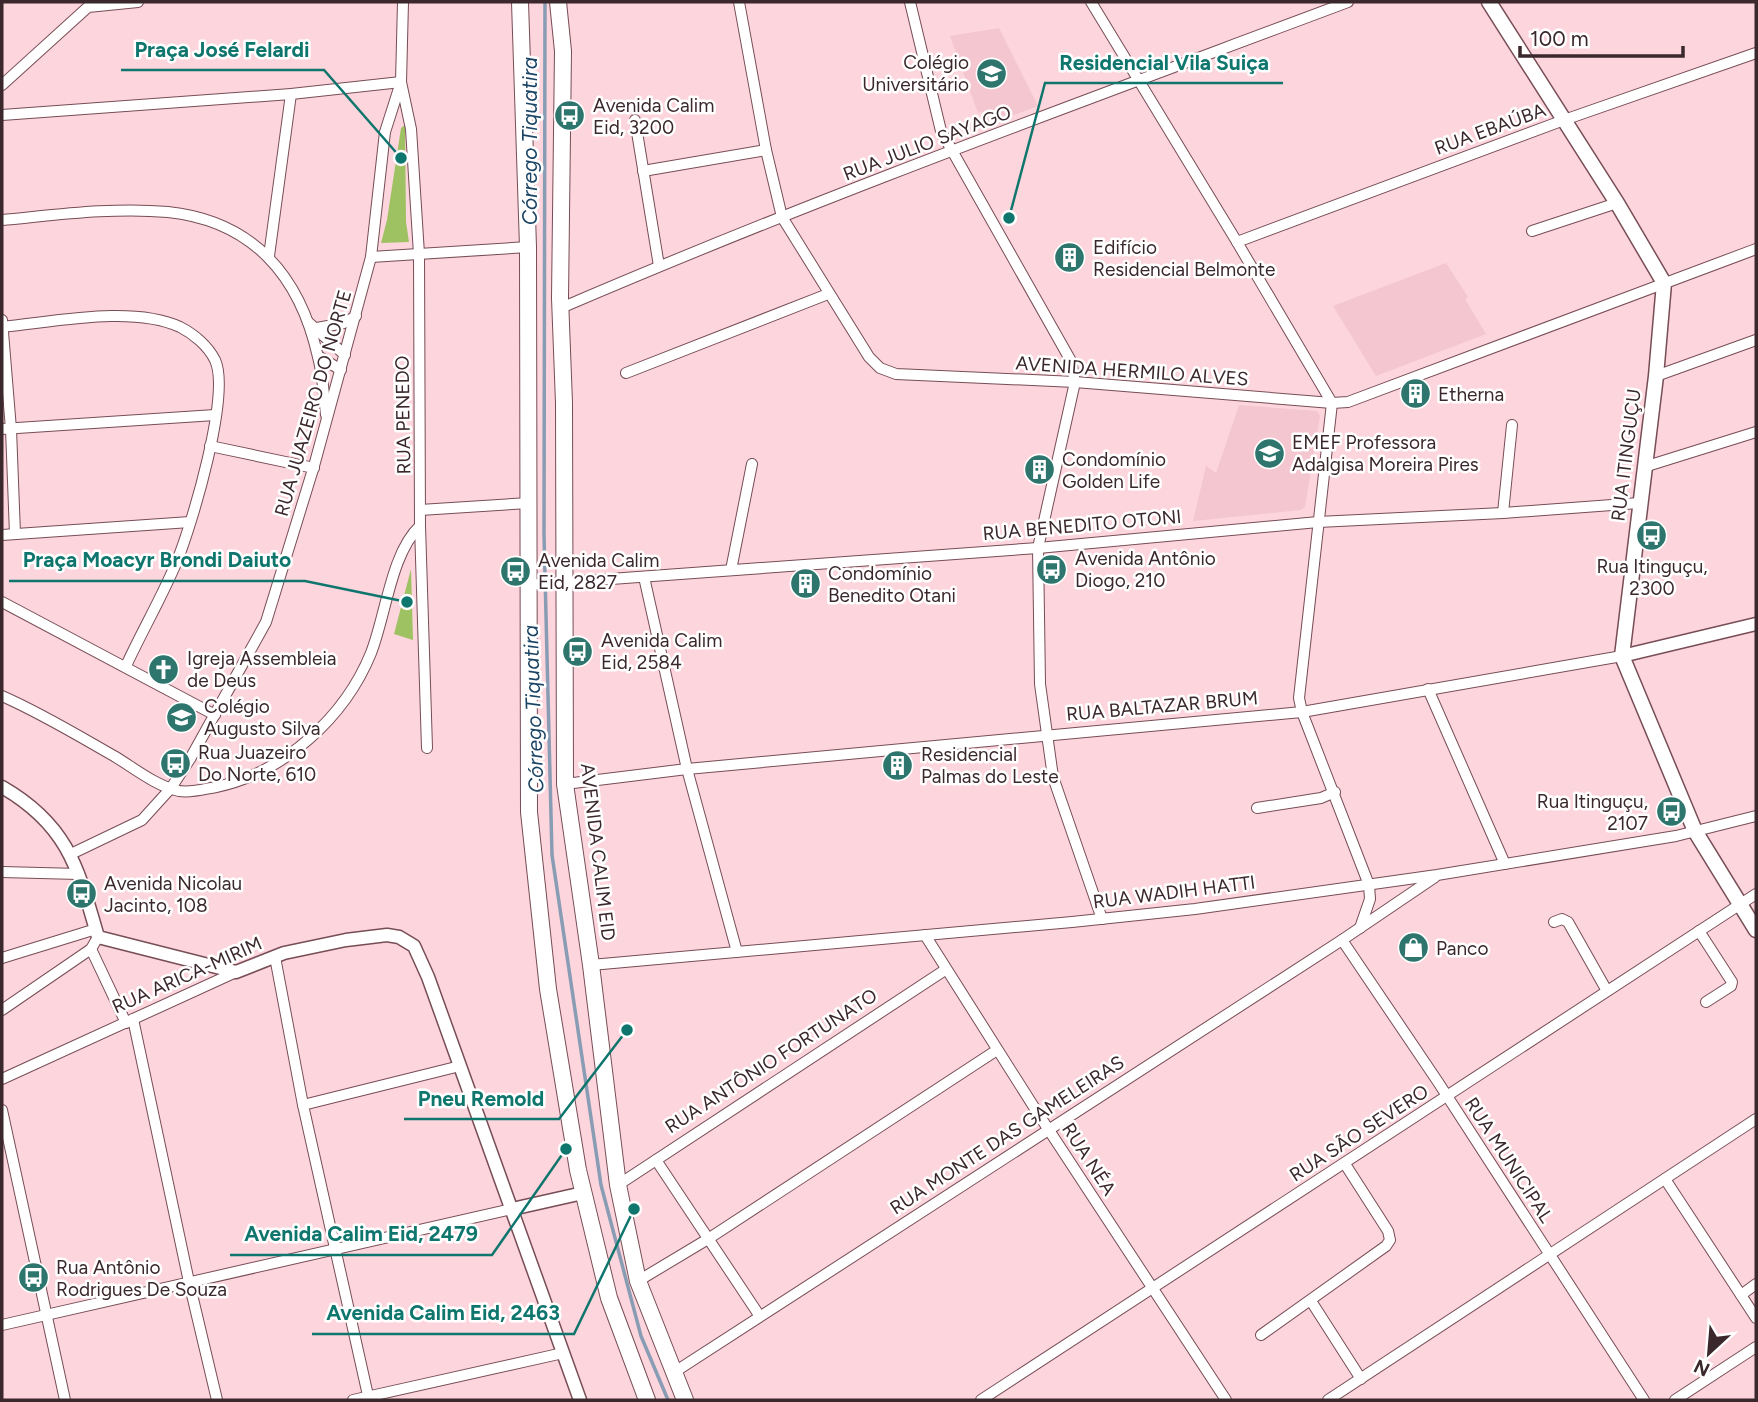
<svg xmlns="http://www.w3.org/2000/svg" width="1758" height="1402" font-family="Figtree,sans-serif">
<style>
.built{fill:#f4c6cf}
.green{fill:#9ec162}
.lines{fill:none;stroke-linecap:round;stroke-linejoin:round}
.stream{stroke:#889cb4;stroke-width:3.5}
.minor-casing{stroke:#774d56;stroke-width:12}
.tertiary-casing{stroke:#774d56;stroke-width:15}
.secondary-casing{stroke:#774d56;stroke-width:17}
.primary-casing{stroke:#774d56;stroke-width:18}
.minor{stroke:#fff;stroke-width:10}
.tertiary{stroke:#fff;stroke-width:12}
.secondary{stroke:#fff;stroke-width:14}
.primary{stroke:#fff;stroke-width:16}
.labels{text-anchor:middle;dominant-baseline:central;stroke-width:5;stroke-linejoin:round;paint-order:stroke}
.poi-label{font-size:19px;fill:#3a282c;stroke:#fff;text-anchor:start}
.street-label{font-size:19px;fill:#3a282c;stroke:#fff}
.water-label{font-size:21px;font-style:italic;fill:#1b4464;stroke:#fff}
.leader{fill:none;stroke:#0f766e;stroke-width:2.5}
.callout-dot{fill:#0f766e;stroke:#fff;stroke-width:2.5}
.callout-label{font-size:21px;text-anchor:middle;font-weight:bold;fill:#0f766e;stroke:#fff;stroke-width:5;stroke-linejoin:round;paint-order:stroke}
</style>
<rect width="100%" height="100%" fill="#fdd5dc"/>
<!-- built -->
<g class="built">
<path d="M 999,28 L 1038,106 L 987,125 L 982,112 L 978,113 L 950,36 Z"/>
<path d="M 1446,263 L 1468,297 L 1465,299 L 1486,334 L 1376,376 L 1333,306 Z"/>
<path d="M 1239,405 L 1317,411 L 1320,416 L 1305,507 L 1301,510 L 1193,521 L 1206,466 L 1216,473 Z"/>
</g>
<!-- green -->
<g class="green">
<path d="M 405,125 L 406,222 L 409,242 L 381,243 L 387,220 L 401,128 Z"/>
<path d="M 411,569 L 413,640 L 394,634 Z"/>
</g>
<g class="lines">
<!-- stream -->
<path class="stream" d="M 545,2 L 544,535 L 552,855 L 601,1185 L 641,1336 L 668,1400"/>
<defs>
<g id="minor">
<path d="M 739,2 L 766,150 L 782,217 L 869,357 L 880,368 L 896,374 L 1075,382 L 1332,403 L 1348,402 L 1756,249"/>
<path d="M 910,2 L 941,131 L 1071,361 L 1075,382 L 1038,548 L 1040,684 L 1053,777 L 1102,919"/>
<path d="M 1091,2 L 1237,242 L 1332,403 L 1299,698 L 1302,712 L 1369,885 L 1370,899 L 1360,928"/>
<path d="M 2,85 L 88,7 L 138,2"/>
<path d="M 2,115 L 291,94 L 401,82 L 411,129 L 419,254 L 420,526 L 427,748"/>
<path d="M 635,120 L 659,266"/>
<path d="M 643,171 L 766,150"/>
<path d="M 2,220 C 56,215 113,207 168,212 C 253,221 300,276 318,357 C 323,376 324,396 326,415"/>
<path d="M 1532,231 L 1617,203"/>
<path d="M 1237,242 L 1564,120 L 1756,53"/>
<path d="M 269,256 L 291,94"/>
<path d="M 371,257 L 528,247"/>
<path d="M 561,308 C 819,197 1084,101 1348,2"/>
<path d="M 2,320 L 11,429 L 15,534"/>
<path d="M 308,322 L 345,355"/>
<path d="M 2,327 C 54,322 132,305 180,327 C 194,334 208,346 215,360 C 231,394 192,524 177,561 C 162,597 142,631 126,666"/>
<path d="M 317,328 L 344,323 L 356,316"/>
<path d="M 318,356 L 341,370"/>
<path d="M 626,373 L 828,294"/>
<path d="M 1656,376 L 1756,340"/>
<path d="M 2,429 L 215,415"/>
<path d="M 210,446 L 314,468"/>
<path d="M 1644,467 L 1756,432"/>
<path d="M 420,510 L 529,503"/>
<path d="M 1503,513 L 1512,425"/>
<path d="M 2,535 L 190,522"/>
<path d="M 731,570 L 752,464"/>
<path d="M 644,577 L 687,769 L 737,952"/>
<path d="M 528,585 L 1038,548 L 1318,522 L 1503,513 L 1639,503"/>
<path d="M 2,602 L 215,715"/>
<path d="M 1428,689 L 1505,864"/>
<path d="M 2,696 C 41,713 77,735 114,756 C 134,768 156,786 179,791 C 192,793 204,789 216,787 C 284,773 345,717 371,653 C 386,615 391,553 420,526"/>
<path d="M 565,784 L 687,769 L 1302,712 L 1622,656"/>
<path d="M 1257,808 L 1321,798 L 1335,792"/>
<path d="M 71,854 L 142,820 L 171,788 L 190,759 L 266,622 L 314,466 L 371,257 L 385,132 L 401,82 L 403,2"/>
<path d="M 2,872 L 79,874"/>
<path d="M 1554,922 L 1562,919 L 1568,922 L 1607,991"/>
<path d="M 1699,931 L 1732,982 L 1731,986 L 1706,1002"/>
<path d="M 925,935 L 1039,1115 L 1226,1400"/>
<path d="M 1342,940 L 1438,1082 L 1644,1400"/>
<path d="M 91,949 L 126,1023"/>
<path d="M 275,957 L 303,1105 L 369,1400"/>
<path d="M 2,958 L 96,929"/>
<path d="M 591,965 L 1072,922 L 1195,909 L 1437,875 L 1676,836 L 1756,816"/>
<path d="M 2,1010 L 91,949 L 98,937"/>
<path d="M 133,1019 L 189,1282 L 217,1400"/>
<path d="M 2,1079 L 236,972"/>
<path d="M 303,1105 L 460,1066"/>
<path d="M 2,1110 L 65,1400"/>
<path d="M 656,1160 L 759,1315"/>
<path d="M 1665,1179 L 1756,1318"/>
<path d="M 618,1185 L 945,970"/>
<path d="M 638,1281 L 708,1239 L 997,1050"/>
<path d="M 1741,1295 L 1756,1284"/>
<path d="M 1311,1301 L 1361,1379"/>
<path d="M 2,1325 L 512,1209"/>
<path d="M 1261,1335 L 1386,1246 L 1390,1240 L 1388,1231 L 1345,1164"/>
<path d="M 673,1373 L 1342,940 L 1435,877"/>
<path d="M 353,1400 L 563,1353"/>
<path d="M 981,1400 L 1756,894"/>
<path d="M 1328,1400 L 1756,1119"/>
<path d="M 1675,1400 L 1756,1347"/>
</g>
<g id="tertiary">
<path d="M 1622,656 L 1756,624"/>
<path d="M 2,787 C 68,825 78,868 98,937 L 236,972 L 284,953 L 346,940 L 387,935 L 399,937 L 414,946 L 428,977 L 580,1400"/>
<path d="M 512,1209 L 583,1193"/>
</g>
<path id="secondary" d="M 1489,2 L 1617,203 L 1664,283 L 1656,376 L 1622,656 L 1695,831 L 1756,930"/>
<g id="primary">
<path d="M 520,2 L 528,247 L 529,812 L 548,989 L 578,1170 L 609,1298 L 647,1400"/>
<path d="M 558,2 L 563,51 L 560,298 L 564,403 L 565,784 L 591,965 L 618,1185 L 638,1281 L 685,1400"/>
</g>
</defs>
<!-- minor casing -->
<use href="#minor" class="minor-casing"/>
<!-- tertiary casing -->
<use href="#tertiary" class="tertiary-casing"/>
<!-- secondary casing -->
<use href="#secondary" class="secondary-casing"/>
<!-- primary casing -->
<use href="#primary" class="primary-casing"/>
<!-- minor -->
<use href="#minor" class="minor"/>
<!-- tertiary -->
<use href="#tertiary" class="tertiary"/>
<!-- secondary -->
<use href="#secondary" class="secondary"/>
<!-- primary -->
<use href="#primary" class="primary"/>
</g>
<!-- icons -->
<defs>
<symbol id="school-disc" viewBox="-11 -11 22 22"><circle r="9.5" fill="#2e756e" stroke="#fff"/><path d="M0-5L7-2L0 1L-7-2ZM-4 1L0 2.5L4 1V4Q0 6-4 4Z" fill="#fff"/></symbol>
<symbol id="bus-disc" viewBox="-11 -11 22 22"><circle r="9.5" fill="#2e756e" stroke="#fff"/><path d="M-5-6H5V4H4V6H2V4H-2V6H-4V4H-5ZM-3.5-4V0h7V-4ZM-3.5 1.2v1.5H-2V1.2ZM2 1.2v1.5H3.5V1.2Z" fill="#fff"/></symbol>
<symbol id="building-disc" viewBox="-11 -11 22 22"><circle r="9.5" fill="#2e756e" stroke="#fff"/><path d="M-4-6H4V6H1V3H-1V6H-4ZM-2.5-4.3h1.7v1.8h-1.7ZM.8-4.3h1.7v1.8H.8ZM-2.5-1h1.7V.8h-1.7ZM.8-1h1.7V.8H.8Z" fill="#fff"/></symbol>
<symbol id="church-disc" viewBox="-11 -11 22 22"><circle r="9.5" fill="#2e756e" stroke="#fff"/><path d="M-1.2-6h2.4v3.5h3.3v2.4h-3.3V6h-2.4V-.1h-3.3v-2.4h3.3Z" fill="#fff"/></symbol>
<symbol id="shop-disc" viewBox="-11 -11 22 22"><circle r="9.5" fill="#2e756e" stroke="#fff"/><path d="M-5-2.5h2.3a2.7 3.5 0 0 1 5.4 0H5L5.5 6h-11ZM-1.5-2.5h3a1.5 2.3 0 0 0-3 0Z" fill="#fff"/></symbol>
</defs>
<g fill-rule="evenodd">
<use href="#school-disc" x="974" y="56" width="35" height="35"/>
<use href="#bus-disc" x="552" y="98" width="35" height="35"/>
<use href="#building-disc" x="1052" y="240" width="35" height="35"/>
<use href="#building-disc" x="1398" y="376" width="35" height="35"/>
<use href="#school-disc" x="1252" y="436" width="35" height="35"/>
<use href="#building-disc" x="1022" y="452" width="35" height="35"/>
<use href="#bus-disc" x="1634" y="518" width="35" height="35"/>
<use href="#bus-disc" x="1034" y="552" width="35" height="35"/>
<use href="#bus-disc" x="498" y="554" width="35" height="35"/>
<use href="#building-disc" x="788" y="566" width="35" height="35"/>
<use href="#bus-disc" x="560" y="634" width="35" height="35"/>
<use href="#church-disc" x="146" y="652" width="35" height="35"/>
<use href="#school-disc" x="164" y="700" width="35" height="35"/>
<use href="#bus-disc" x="158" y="746" width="35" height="35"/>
<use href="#building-disc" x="880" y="748" width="35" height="35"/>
<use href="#bus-disc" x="1654" y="794" width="35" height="35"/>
<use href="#bus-disc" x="64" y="876" width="35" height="35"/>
<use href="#shop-disc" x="1396" y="930" width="35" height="35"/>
<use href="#bus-disc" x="16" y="1260" width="35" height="35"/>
</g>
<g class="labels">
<!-- poi labels -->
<g class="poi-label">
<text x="969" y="62" text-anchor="end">Colégio<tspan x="969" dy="22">Universitário</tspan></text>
<text x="593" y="105">Avenida Calim<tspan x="593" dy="22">Eid, 3200</tspan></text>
<text x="1093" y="247">Edifício<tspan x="1093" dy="22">Residencial Belmonte</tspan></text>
<text x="1438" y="394">Etherna</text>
<text x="1292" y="442">EMEF Professora<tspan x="1292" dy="22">Adalgisa Moreira Pires</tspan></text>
<text x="1062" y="459">Condomínio<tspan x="1062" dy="22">Golden Life</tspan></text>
<text x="1075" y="558">Avenida Antônio<tspan x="1075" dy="22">Diogo, 210</tspan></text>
<text x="538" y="560">Avenida Calim<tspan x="538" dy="22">Eid, 2827</tspan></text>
<text x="1652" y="566" text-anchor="middle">Rua Itinguçu,<tspan x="1652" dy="22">2300</tspan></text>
<text x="828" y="573">Condomínio<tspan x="828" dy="22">Benedito Otani</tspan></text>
<text x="601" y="640">Avenida Calim<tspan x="601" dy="22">Eid, 2584</tspan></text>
<text x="187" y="658">Igreja Assembleia<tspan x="187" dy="22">de Deus</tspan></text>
<text x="204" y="706">Colégio<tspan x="204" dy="22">Augusto Silva</tspan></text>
<text x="198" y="752">Rua Juazeiro<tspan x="198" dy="22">Do Norte, 610</tspan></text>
<text x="921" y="754">Residencial<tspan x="921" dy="22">Palmas do Leste</tspan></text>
<text x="1648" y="801" text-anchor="end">Rua Itinguçu,<tspan x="1648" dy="22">2107</tspan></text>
<text x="104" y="883">Avenida Nicolau<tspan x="104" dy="22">Jacinto, 108</tspan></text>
<text x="1436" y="948">Panco</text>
<text x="56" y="1267">Rua Antônio<tspan x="56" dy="22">Rodrigues De Souza</tspan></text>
</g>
<!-- street labels -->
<g class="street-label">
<text transform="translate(1490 129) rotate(-20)">RUA EBAÚBA</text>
<text transform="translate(927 143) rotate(-21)">RUA JULIO SAYAGO</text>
<text transform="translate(1132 371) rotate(4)">AVENIDA HERMILO ALVES</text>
<text transform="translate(313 403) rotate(-74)">RUA JUAZEIRO DO NORTE</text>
<text transform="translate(403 415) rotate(-91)">RUA PENEDO</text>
<text transform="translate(1626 455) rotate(-83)">RUA ITINGUÇU</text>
<text transform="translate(1082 525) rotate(-5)">RUA BENEDITO OTONI</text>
<text transform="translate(1162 706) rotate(-5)">RUA BALTAZAR BRUM</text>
<text transform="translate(598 852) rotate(83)">AVENIDA CALIM EID</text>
<text transform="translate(1174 892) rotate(-7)">RUA WADIH HATTI</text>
<text transform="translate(187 975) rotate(-24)">RUA ARICA-MIRIM</text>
<text transform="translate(771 1061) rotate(-33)">RUA ANTÔNIO FORTUNATO</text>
<text transform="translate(1359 1133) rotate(-33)">RUA SÃO SEVERO</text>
<text transform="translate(1007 1135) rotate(-33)">RUA MONTE DAS GAMELEIRAS</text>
<text transform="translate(1089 1159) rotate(57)">RUA NÉA</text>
<text transform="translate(1509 1160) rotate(57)">RUA MUNICIPAL</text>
</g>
<!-- water labels -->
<g class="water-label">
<text transform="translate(529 141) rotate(-90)">Córrego Tiquatira</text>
<text transform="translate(533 709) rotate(-92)">Córrego Tiquatira</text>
</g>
</g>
<!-- callouts -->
<path class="leader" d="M401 158L324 70H121M1009 218L1045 83H1283M407 602L305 581H9M627 1030L559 1119H404M566 1149L492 1255H230M634 1209L574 1334H312"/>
<g class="callout-dot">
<circle cx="401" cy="158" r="7"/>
<circle cx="1009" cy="218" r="7"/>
<circle cx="407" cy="602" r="7"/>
<circle cx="627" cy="1030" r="7"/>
<circle cx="566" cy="1149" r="7"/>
<circle cx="634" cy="1209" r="7"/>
</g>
<g class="callout-label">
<text x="222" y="57">Praça José Felardi</text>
<text x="1164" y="70">Residencial Vila Suiça</text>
<text x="157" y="567">Praça Moacyr Brondi Daiuto</text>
<text x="481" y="1106">Pneu Remold</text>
<text x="361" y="1241">Avenida Calim Eid, 2479</text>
<text x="443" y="1320">Avenida Calim Eid, 2463</text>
</g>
<!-- border -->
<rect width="1758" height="1402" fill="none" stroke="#3a282c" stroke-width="7"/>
<!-- north arrow -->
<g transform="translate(1709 1353) rotate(206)" stroke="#ffffff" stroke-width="5" paint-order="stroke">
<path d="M0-5L12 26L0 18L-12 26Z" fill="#3a282c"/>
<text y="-10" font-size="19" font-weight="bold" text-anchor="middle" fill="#3a282c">N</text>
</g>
<!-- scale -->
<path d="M1520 46v10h163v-10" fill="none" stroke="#3a282c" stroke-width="3.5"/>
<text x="1530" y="46" font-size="21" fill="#3a282c" stroke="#ffffff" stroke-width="5" paint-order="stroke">100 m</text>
</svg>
